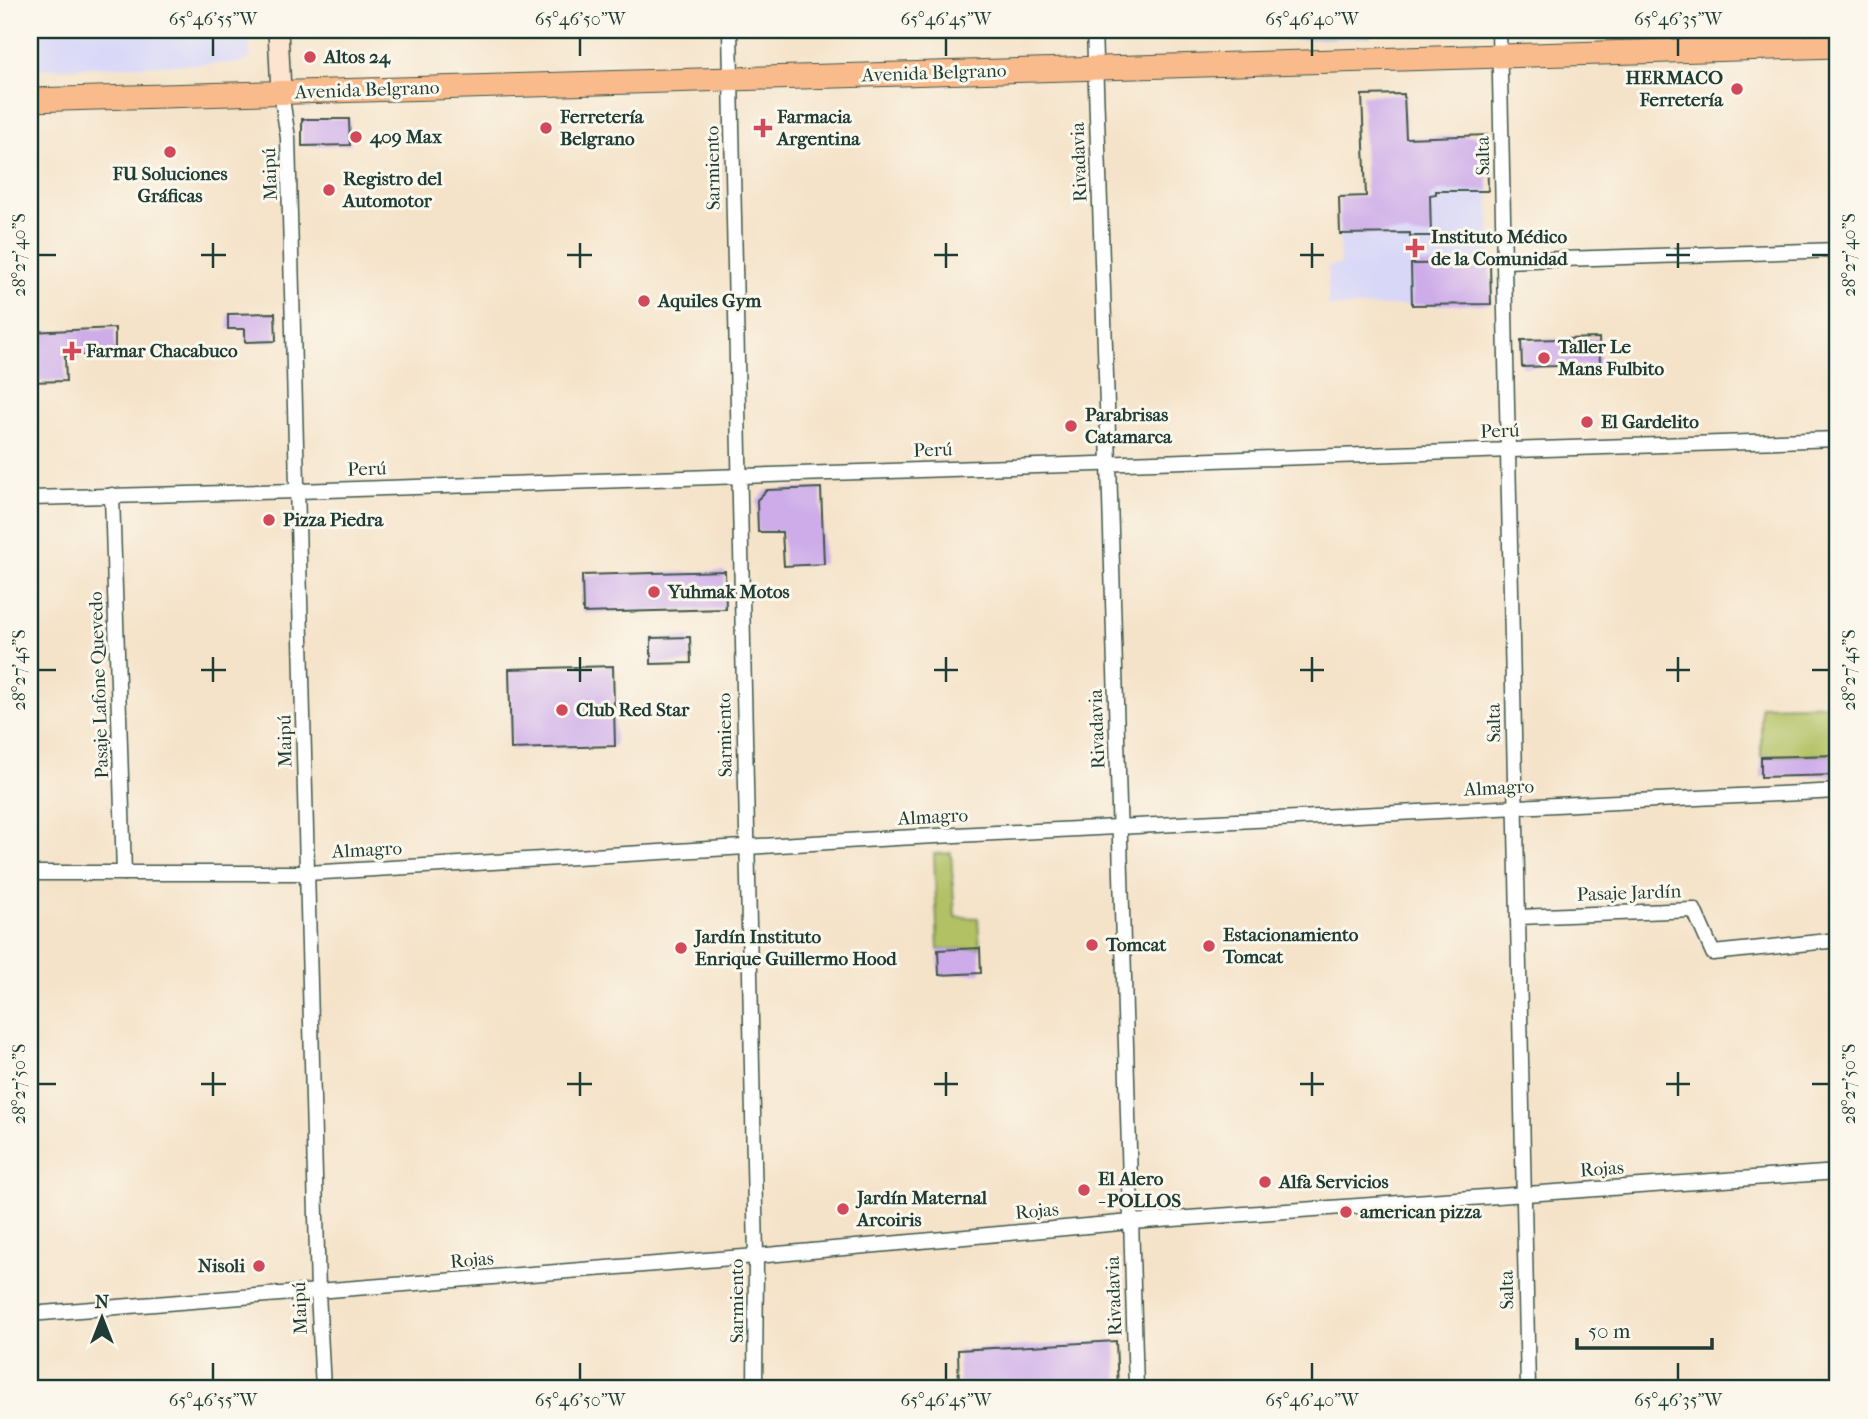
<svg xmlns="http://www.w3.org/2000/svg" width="1868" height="1419" font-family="'IM FELL French Canon',serif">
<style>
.built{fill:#d8d7f8}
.industrial{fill:#bfc2dd}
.green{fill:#b2c164;stroke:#687f4c;stroke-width:2}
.building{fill:#cdace9}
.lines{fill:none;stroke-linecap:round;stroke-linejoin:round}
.street-casing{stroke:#3f564a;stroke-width:17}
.secondary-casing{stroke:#3f564a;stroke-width:22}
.primary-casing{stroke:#3f564a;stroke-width:25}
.street{stroke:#fff;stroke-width:14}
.secondary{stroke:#fde4d1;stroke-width:19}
.primary{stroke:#fabb8c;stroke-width:23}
.ticks{fill:none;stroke:#1f3d34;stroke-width:2.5}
.poi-dot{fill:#d1495b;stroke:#fbf7ec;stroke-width:2.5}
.labels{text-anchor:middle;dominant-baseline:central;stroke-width:6;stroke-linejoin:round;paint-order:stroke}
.poi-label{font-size:19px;font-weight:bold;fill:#1f3d34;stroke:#fbf7ec;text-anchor:start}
.street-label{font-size:19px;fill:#1f3d34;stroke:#fbf7ec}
.neatline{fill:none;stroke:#1f3d34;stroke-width:2.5}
.ticks-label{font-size:18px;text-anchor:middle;fill:#1f3d34}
</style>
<rect width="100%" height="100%" fill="#fbf7ec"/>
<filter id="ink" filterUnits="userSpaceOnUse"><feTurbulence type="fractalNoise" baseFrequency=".0143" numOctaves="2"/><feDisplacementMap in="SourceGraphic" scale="14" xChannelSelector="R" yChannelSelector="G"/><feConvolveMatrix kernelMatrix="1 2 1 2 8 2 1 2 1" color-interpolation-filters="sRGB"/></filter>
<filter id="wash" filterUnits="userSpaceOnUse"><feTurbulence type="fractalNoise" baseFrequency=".00686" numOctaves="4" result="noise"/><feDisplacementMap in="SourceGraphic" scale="28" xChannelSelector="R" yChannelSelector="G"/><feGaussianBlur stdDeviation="1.57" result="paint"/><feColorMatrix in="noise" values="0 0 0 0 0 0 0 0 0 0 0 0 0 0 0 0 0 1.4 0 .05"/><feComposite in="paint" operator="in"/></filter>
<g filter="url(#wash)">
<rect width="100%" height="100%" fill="#f5e3c9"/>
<!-- built -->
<g class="built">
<path d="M 30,30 L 249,30 L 250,58 L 242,63 L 30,69 Z"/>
<path d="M 1488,161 L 1491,304 L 1328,307 L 1328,266 L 1340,265 L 1339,197 L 1366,196 L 1365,165 Z"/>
</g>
<!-- industrial -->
<path class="industrial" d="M 1283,30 L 1371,30 L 1371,37 L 1283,40 Z"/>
<!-- green -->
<g class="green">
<path d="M 1838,704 L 1838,755 L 1761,757 L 1761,706 Z"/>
<path d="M 951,853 L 955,917 L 978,918 L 980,948 L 938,950 L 934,854 Z"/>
</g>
<g id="blocks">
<!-- building -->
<g class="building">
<path d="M 1404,94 L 1406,138 L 1487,135 L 1488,191 L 1436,191 L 1436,194 L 1430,195 L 1431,236 L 1410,236 L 1410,233 L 1340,234 L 1339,197 L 1366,196 L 1362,95 Z"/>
<path d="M 302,119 L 349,119 L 350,145 L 302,146 Z"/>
<path d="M 1490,263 L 1491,304 L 1412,305 L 1411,264 Z"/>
<path d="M 275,313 L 276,341 L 245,342 L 245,329 L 228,329 L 228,314 Z"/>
<path d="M 115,328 L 115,355 L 65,356 L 66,381 L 30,382 L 30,332 Z"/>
<path d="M 1599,338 L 1600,365 L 1522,367 L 1521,340 Z"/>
<path d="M 821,488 L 824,564 L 784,566 L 782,532 L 758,532 L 757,500 L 767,490 Z"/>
<path d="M 725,571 L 726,609 L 583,613 L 582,575 Z"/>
<path d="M 690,637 L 691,663 L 651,664 L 651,638 Z"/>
<path d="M 613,666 L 615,746 L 511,749 L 509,669 Z"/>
<path d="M 1838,755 L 1838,775 L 1761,777 L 1761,757 Z"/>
<path d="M 980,948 L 981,973 L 939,975 L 938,950 Z"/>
<path d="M 1116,1341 L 1118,1389 L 959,1389 L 958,1350 Z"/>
</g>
</g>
</g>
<g filter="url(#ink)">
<use href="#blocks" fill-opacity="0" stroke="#3f564a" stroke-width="2"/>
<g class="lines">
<defs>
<g id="street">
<path d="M 730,30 L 756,1256 L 755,1389"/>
<path d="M 1094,30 L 1109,463 L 1136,1389"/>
<path d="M 1499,30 L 1528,1389"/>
<path d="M 281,92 L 288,138 L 318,1292 L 323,1389"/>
<path d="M 1504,261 L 1838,250"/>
<path d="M 112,495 L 124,873"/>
<path d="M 30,498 L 298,491 L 1838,439"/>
<path d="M 30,873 L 307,873 L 896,838 L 1838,791"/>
<path d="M 1518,917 L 1694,910 L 1713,953 L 1838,940"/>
<path d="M 30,1314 L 756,1256 L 1131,1222 L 1838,1172"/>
</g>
<path id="secondary" d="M 278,30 L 281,92"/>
<path id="primary" d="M 30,100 L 1838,46"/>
</defs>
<!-- street casing -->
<use href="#street" class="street-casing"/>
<!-- secondary casing -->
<use href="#secondary" class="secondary-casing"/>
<!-- primary casing -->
<use href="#primary" class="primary-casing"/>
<!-- street -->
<use href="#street" class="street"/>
<!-- secondary -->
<use href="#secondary" class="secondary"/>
<!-- primary -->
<use href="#primary" class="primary"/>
</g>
</g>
<!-- ticks -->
<path class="ticks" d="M 213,38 L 213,56M 580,38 L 580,56M 946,38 L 946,56M 1312,38 L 1312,56M 1678,38 L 1678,56M 213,243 L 213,268M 580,243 L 580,268M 946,243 L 946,268M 1312,243 L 1312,268M 1678,243 L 1678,268M 38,255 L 56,255M 201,255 L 226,255M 567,255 L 592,255M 934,255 L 958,255M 1300,255 L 1324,255M 1666,255 L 1690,255M 1812,255 L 1829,255M 213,657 L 213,682M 580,657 L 580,682M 946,657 L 946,682M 1312,657 L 1312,682M 1678,657 L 1678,682M 38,670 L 56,670M 201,670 L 226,670M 567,670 L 592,670M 934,670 L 958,670M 1300,670 L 1324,670M 1666,670 L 1690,670M 1812,670 L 1829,670M 213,1072 L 213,1096M 580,1072 L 580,1096M 946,1072 L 946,1096M 1312,1072 L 1312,1096M 1678,1072 L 1678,1096M 38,1084 L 56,1084M 201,1084 L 226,1084M 567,1084 L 592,1084M 934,1084 L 958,1084M 1300,1084 L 1324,1084M 1666,1084 L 1690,1084M 1812,1084 L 1829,1084M 213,1363 L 213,1380M 580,1363 L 580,1380M 946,1363 L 946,1380M 1312,1363 L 1312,1380M 1678,1363 L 1678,1380"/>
<!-- markers -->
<g class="poi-dot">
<circle cx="310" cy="57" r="7"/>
<circle cx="1737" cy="89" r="7"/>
<circle cx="546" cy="128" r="7"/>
<path d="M759.5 117.5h7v7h7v7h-7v7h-7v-7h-7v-7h7z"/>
<circle cx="356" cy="137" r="7"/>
<circle cx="170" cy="152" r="7"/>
<circle cx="329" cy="190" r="7"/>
<path d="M1411.5 237.5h7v7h7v7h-7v7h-7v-7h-7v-7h7z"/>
<circle cx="644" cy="301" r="7"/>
<path d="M68.5 340.5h7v7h7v7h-7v7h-7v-7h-7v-7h7z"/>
<circle cx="1544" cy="358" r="7"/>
<circle cx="1587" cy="422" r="7"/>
<circle cx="1071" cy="426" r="7"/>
<circle cx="269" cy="520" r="7"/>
<circle cx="654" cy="592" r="7"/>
<circle cx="562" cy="710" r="7"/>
<circle cx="1092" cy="945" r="7"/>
<circle cx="1209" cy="946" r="7"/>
<circle cx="681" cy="948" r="7"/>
<circle cx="1265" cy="1182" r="7"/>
<circle cx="1084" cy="1190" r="7"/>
<circle cx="843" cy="1209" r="7"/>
<circle cx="1346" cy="1212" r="7"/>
<circle cx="259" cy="1266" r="7"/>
</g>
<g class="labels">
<!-- poi labels -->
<g class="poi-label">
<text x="324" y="57">Altos 24</text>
<text x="1723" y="78" text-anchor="end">HERMACO<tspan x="1723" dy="22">Ferretería</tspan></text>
<text x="560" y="117">Ferretería<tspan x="560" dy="22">Belgrano</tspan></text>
<text x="777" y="117">Farmacia<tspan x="777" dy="22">Argentina</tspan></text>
<text x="370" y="137">409 Max</text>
<text x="170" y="174" text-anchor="middle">FU Soluciones<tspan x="170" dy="22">Gráficas</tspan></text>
<text x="343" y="179">Registro del<tspan x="343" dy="22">Automotor</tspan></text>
<text x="1431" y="237">Instituto Médico<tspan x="1431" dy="22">de la Comunidad</tspan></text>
<text x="658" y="301">Aquiles Gym</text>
<text x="1558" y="347">Taller Le<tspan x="1558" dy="22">Mans Fulbito</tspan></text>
<text x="86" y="351">Farmar Chacabuco</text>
<text x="1085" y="415">Parabrisas<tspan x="1085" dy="22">Catamarca</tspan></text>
<text x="1601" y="422">El Gardelito</text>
<text x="283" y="520">Pizza Piedra</text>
<text x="668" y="592">Yuhmak Motos</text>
<text x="576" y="710">Club Red Star</text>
<text x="1223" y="935">Estacionamiento<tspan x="1223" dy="22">Tomcat</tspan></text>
<text x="695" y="937">Jardín Instituto<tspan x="695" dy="22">Enrique Guillermo Hood</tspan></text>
<text x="1106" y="945">Tomcat</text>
<text x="1098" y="1179">El Alero<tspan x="1098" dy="22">- POLLOS</tspan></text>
<text x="1279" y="1182">Alfa Servicios</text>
<text x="857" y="1198">Jardín Maternal<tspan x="857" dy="22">Arcoiris</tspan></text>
<text x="1360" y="1212">american pizza</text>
<text x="245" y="1266" text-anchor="end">Nisoli</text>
</g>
<!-- street labels -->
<g class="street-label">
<text transform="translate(934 73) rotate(-2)">Avenida Belgrano</text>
<text transform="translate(367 90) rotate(-2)">Avenida Belgrano</text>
<text transform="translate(1483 156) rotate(-91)">Salta</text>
<text transform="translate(1079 162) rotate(-92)">Rivadavia</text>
<text transform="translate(713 168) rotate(-91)">Sarmiento</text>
<text transform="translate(270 174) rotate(-92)">Maipú</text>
<text transform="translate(1500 431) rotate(-2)">Perú</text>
<text transform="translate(933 450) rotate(-2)">Perú</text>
<text transform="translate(367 469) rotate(-2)">Perú</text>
<text transform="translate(99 685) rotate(-92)">Pasaje Lafone Quevedo</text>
<text transform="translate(1494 723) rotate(-91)">Salta</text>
<text transform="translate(1097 729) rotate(-92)">Rivadavia</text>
<text transform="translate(725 735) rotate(-91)">Sarmiento</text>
<text transform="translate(285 741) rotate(-91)">Maipú</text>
<text transform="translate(1499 788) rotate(-3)">Almagro</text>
<text transform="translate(933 817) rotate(-3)">Almagro</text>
<text transform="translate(367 850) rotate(-3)">Almagro</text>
<text transform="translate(1629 893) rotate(-2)">Pasaje Jardín</text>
<text transform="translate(1602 1169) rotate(-4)">Rojas</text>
<text transform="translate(1037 1211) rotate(-5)">Rojas</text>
<text transform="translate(472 1260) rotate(-5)">Rojas</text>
<text transform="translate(1507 1290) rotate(-91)">Salta</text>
<text transform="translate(1114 1296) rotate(-92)">Rivadavia</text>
<text transform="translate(737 1301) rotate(-90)">Sarmiento</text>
<text transform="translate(300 1308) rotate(-92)">Maipú</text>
</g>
</g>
<!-- margin -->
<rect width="1868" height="1419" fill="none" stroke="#fbf7ec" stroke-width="77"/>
<!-- north arrow -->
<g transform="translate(102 1318)" stroke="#fbf7ec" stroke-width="5" paint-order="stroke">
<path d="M0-5L12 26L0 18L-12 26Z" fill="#1f3d34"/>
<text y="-10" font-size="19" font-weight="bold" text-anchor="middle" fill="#1f3d34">N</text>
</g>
<!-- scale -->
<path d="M1577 1338v10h135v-10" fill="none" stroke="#1f3d34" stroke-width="3.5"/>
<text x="1588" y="1338" font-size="21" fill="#1f3d34" stroke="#fbf7ec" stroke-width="5" paint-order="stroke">50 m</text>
<rect x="38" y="38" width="1791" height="1342" class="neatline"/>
<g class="ticks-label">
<text x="213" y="25">65°46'55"W</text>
<text x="580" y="25">65°46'50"W</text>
<text x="946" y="25">65°46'45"W</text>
<text x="1312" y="25">65°46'40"W</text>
<text x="1678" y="25">65°46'35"W</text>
<text transform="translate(19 255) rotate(-90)" y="6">28°27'40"S</text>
<text transform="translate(1849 255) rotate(-90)" y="6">28°27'40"S</text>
<text transform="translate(19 670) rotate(-90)" y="6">28°27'45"S</text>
<text transform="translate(1849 670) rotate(-90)" y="6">28°27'45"S</text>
<text transform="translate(19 1084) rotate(-90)" y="6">28°27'50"S</text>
<text transform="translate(1849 1084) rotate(-90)" y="6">28°27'50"S</text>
<text x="213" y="1406">65°46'55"W</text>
<text x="580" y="1406">65°46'50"W</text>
<text x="946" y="1406">65°46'45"W</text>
<text x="1312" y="1406">65°46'40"W</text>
<text x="1678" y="1406">65°46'35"W</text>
</g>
</svg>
